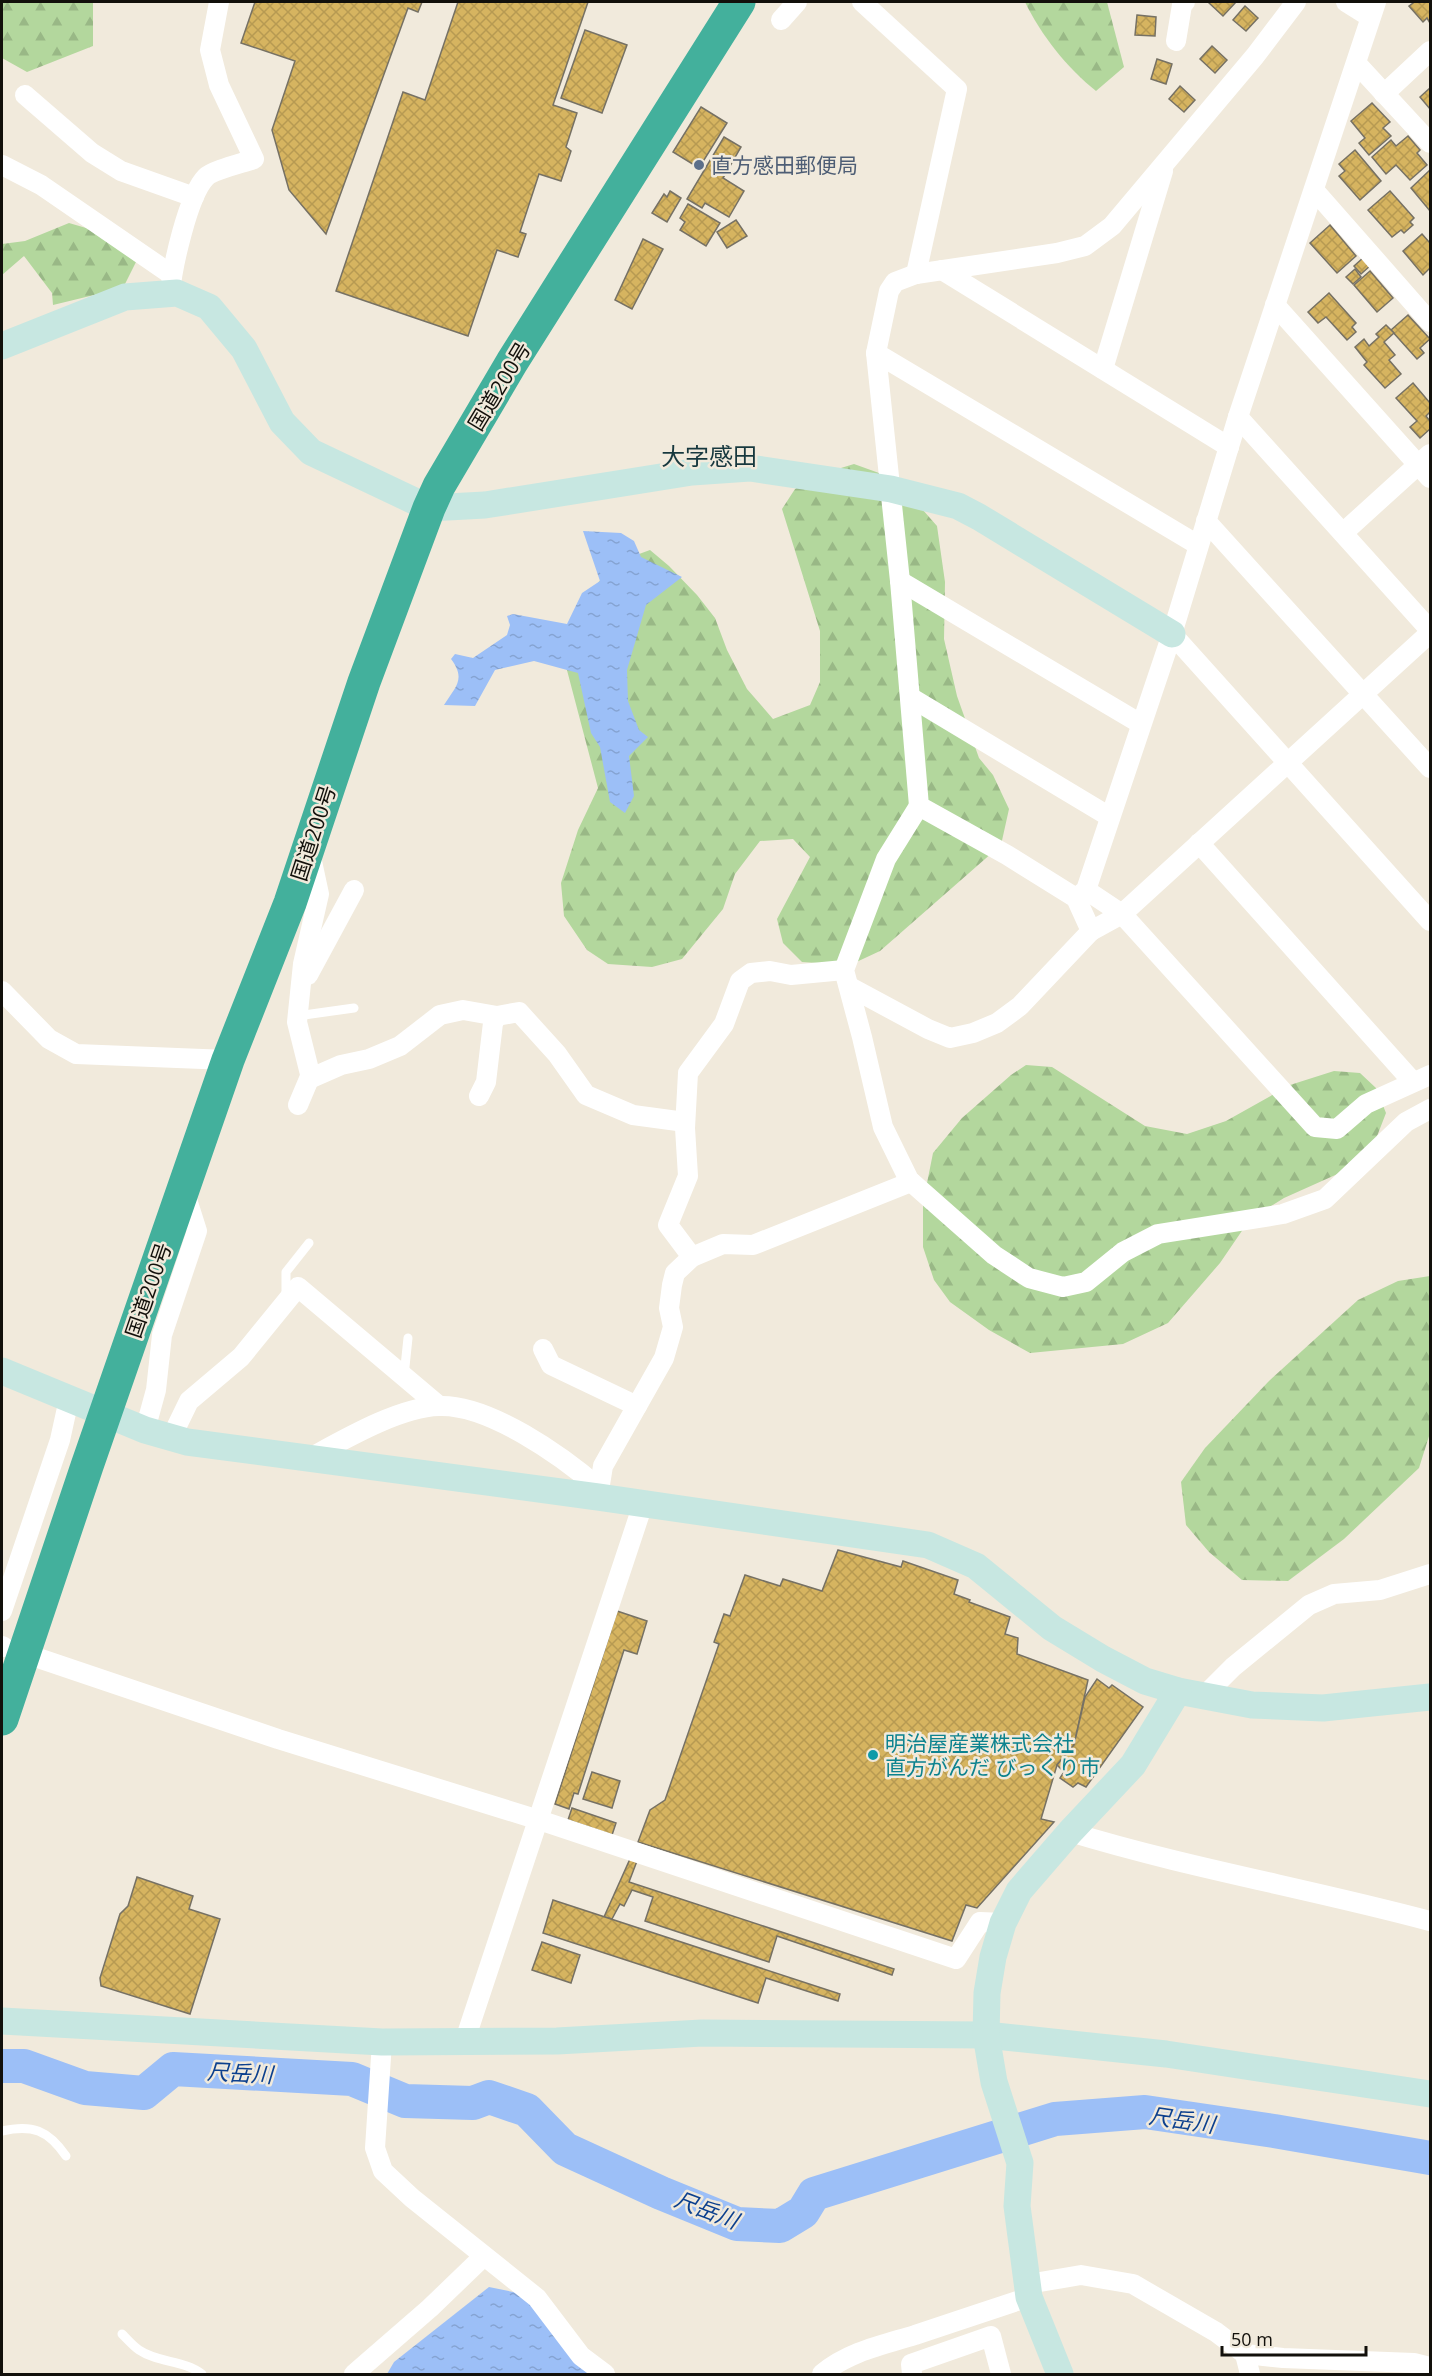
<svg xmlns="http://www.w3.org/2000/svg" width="1432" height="2376" font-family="'Open Sans','Noto Sans JP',sans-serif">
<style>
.forest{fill:url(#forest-firs)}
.water{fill:url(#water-ripples)}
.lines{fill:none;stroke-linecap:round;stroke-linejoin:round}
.river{stroke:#9cbff7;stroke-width:34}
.building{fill:url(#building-cross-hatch);stroke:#767164;stroke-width:1.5}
.lane{stroke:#fff;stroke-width:9}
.street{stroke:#fff;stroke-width:20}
.secondary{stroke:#c7e7e1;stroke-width:27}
.highway{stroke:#43b09c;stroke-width:33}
.service-dot{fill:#5c6f8a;stroke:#f1eadc;stroke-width:2}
.culture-dot{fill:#0f9aa8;stroke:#f1eadc;stroke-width:2}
.labels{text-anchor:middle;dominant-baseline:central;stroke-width:5;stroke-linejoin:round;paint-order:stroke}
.service-label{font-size:21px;fill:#4e5e75;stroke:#f1eadc;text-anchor:start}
.street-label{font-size:21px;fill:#12100b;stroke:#f1eadc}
.culture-label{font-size:21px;fill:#0d838f;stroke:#f1eadc;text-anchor:start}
.water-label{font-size:22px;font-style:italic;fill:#0c408e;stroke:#f1eadc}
.quarter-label{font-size:24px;fill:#17383e;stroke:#f1eadc}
</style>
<defs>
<pattern id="forest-firs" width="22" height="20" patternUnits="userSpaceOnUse" patternTransform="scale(1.5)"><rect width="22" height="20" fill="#b3d79d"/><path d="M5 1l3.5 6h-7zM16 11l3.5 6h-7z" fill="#99b886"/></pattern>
<pattern id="water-ripples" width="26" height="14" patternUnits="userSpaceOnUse" patternTransform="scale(1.5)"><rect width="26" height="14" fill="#9cbff7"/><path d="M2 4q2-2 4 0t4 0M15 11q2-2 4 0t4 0" fill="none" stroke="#85a3d2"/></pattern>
<pattern id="building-cross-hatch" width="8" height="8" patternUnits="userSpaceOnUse" patternTransform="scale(1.5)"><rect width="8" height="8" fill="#d6b460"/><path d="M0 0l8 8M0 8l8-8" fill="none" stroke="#b79a52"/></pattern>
</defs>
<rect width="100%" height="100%" fill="#f1eadc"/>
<!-- forest -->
<g class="forest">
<path d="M 2,2 L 93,2 L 93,46 L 27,72 L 2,58 Z"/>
<path d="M 1025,2 L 1107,2 L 1124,67 L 1096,91 C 1067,68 1041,35 1025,2 Z"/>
<path d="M 69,223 L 110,235 L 140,254 L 123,288 L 53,305 L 52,293 L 24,256 L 2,275 L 2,244 L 25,241 Z"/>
<path d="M 854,464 L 879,473 L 915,501 L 937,526 L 945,582 L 944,639 L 957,696 L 979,758 L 993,775 L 1009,809 L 1001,845 L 880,951 L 850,965 L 802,962 L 783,943 L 777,919 L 810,857 L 793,839 L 760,841 L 735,874 L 723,909 L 682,959 L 652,967 L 608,964 L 587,950 L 564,916 L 561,883 L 578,830 L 598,788 L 563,655 L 582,603 L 605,574 L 620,561 L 650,550 L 669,566 L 697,595 L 715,618 L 727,650 L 747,689 L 773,719 L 810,705 L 820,682 L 820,631 L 782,509 L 795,489 L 818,475 Z"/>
<path d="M 1026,1065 L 1052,1067 L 1145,1126 L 1187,1134 L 1226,1121 L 1290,1085 L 1334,1071 L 1360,1073 L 1376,1088 L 1386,1113 L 1374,1144 L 1342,1172 L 1284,1198 L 1250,1219 L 1220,1263 L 1168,1323 L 1123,1344 L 1030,1353 L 989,1330 L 950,1302 L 934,1280 L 923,1247 L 923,1203 L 933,1153 L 962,1118 L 1011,1075 Z"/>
<path d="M 1430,1276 L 1430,1433 L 1419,1468 L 1344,1539 L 1288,1581 L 1242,1580 L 1209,1552 L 1186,1525 L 1181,1482 L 1205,1448 L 1269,1381 L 1358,1300 L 1398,1281 Z"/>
</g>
<!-- water -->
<g class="water">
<path d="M 583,531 L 621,533 L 634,541 L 641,557 L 682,577 L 646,605 L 627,670 L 628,701 L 639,730 L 648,737 L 629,756 L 634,796 L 625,813 L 610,802 L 600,747 L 591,733 L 578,673 L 534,661 L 495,670 L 475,706 L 444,705 C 456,686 466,679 451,659 L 455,654 L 473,658 L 507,635 L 510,625 L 507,616 L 513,614 L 567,624 L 582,593 L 600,581 Z"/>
<path d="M 489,2287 L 523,2294 L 591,2374 L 387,2374 L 394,2362 Z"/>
</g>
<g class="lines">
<!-- river -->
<path class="river" d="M 2,2066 L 24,2066 L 85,2088 L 144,2093 L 173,2069 L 352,2079 L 405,2101 L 473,2103 L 489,2097 L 527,2110 L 565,2149 L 661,2193 L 737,2224 L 780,2226 L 803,2212 L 814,2194 L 1055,2119 L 1145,2112 L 1274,2131 L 1430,2158"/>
</g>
<!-- building -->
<g class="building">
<path d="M 255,2 L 422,2 L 418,12 L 408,8 L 326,234 L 289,190 L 272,130 L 295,61 L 241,43 Z"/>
<path d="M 458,2 L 588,2 L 553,105 L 577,113 L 566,147 L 571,151 L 561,181 L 539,174 L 520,232 L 526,234 L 518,257 L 497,250 L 468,336 L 336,291 L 403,92 L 425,100 Z"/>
<path d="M 1208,2 L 1236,2 L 1223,16 Z"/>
<path d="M 1412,2 L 1430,2 L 1430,23 L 1427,18 L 1423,22 L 1409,6 L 1413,3 Z"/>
<path d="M 1245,6 L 1258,18 L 1246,31 L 1233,20 Z"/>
<path d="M 1137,15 L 1156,17 L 1155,36 L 1135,35 Z"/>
<path d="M 585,30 L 627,45 L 602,113 L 561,98 Z"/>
<path d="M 1212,46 L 1227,60 L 1215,73 L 1200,59 Z"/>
<path d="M 1157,59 L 1172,64 L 1166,84 L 1151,79 Z"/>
<path d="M 1180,86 L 1195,100 L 1184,112 L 1169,99 Z"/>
<path d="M 1430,88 L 1430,109 L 1420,97 Z"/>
<path d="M 1372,103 L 1390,122 L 1383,128 L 1391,136 L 1369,155 L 1359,143 L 1365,138 L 1351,121 Z"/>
<path d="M 701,107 L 727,123 L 699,168 L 673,152 Z"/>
<path d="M 1408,136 L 1420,150 L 1417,153 L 1427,165 L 1410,180 L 1396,165 L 1386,174 L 1372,157 L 1391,140 L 1396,146 Z"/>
<path d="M 724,137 L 741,147 L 723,178 L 744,191 L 729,217 L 705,203 L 702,208 L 687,199 Z"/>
<path d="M 1355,150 L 1381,181 L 1360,200 L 1339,176 L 1345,171 L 1339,164 Z"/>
<path d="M 1430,170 L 1430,211 L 1411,188 Z"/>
<path d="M 670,191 L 681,198 L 667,222 L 652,213 L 664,194 L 667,197 Z"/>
<path d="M 1390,191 L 1414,218 L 1410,222 L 1413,225 L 1404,233 L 1401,230 L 1392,237 L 1368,210 Z"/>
<path d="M 688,204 L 720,223 L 706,246 L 680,230 L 685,222 L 680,218 Z"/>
<path d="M 736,220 L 747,236 L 727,248 L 717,232 Z"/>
<path d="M 1330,225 L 1356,256 L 1337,273 L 1310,243 Z"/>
<path d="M 1422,234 L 1430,243 L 1430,268 L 1423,275 L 1403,251 Z"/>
<path d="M 643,239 L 663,249 L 632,309 L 615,300 Z"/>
<path d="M 1364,257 L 1371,265 L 1361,274 L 1354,266 Z"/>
<path d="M 1355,269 L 1361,277 L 1353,284 L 1346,277 Z"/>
<path d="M 1370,271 L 1393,298 L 1377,312 L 1354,285 Z"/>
<path d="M 1329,293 L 1356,323 L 1352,327 L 1356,332 L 1347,340 L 1326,317 L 1318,323 L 1308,312 Z"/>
<path d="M 1408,315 L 1430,339 L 1420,348 L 1424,353 L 1417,359 L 1391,330 Z"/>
<path d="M 1386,325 L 1394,333 L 1384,342 L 1395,355 L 1389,360 L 1401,374 L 1385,388 L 1364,365 L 1367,362 L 1355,347 L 1364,339 L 1369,346 L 1379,337 L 1376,334 Z"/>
<path d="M 1413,383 L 1430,403 L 1430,412 L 1426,416 L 1430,421 L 1430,429 L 1420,438 L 1410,427 L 1417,421 L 1396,398 Z"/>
<path d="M 838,1550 L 901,1567 L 903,1561 L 958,1580 L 954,1594 L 970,1600 L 969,1602 L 1010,1617 L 1005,1634 L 1018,1638 L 1017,1654 L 1088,1680 L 1074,1745 L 1057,1765 L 1041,1819 L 1054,1822 L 977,1908 L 966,1905 L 952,1941 L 638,1842 L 650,1810 L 665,1800 L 719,1644 L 714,1642 L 724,1614 L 730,1616 L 745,1575 L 780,1586 L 783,1579 L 822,1591 Z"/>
<path d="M 617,1611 L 647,1621 L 637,1654 L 624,1650 L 578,1794 L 574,1793 L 569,1809 L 555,1804 Z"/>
<path d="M 1097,1679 L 1109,1688 L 1112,1685 L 1143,1707 L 1086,1787 L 1078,1783 L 1073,1787 L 1060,1778 L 1064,1772 L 1057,1765 L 1074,1745 L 1085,1697 Z"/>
<path d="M 592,1772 L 620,1781 L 612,1808 L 583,1799 Z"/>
<path d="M 572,1808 L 616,1823 L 612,1835 L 568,1820 Z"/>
<path d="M 630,1859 L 637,1861 L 629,1882 L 894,1969 L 892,1975 L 777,1936 L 769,1962 L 645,1921 L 653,1897 L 632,1890 L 624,1906 L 620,1904 L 612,1919 L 604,1917 Z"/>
<path d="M 137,1877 L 193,1896 L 189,1909 L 220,1919 L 190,2014 L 101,1986 L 100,1978 L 120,1914 L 128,1906 Z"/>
<path d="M 553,1900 L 840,1994 L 838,2001 L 766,1978 L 758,2003 L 543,1933 Z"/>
<path d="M 542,1942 L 580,1955 L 571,1983 L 532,1970 Z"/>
</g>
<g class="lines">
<!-- lane -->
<g class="lane">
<path d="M 297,1016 L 354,1008"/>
<path d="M 286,1297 L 286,1272 L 309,1243"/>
<path d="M 404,1376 L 408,1338"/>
<path d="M 2,2131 C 32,2124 48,2130 66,2156"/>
<path d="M 122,2334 C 127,2339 133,2346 139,2350 C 158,2363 184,2360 202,2374"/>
</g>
<!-- street -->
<g class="street">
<path d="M 862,2 L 957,89 L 916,274"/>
<path d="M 1346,2 L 1370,17"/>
<path d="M 781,20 L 797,2"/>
<path d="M 1176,41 L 1182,5 L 1185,2"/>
<path d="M 1357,64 L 1430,143"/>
<path d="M 1384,94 L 1430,51"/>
<path d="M 25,95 L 92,153 L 121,171 L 194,197"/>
<path d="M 2,165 L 41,185 L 172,275"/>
<path d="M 1314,190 L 1430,322"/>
<path d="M 942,270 L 1229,447"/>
<path d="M 170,294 C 172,268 188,195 206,177 C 213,170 243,163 254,159 L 219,85 L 210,50 L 219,2"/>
<path d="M 1275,305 L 1430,478"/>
<path d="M 876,353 L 1198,545"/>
<path d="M 1103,369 L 1163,171"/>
<path d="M 1238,417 L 1430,630"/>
<path d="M 1206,521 L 1430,768"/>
<path d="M 1344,532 L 1430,454"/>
<path d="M 900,581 L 1141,724"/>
<path d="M 1172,634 L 1430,921"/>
<path d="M 910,697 L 1110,817"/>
<path d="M 919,806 L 886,859 L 844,970 L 862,1037 L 883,1127 L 909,1180 L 994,1255 L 1029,1278 L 1063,1287 L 1086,1282 L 1123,1252 L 1158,1234 L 1283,1214 L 1325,1199 L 1406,1122 L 1430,1109"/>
<path d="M 1199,843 L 1413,1082"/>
<path d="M 310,852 L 319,894 L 303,964 L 297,1022 L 311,1078"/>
<path d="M 1086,890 L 1122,914 L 1430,633"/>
<path d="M 1076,898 L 1086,890 L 1172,634 L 1238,417 L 1376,2"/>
<path d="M 1091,931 L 1122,914 L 1315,1127 L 1337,1129 L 1366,1104 L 1430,1075"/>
<path d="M 308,975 L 354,890"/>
<path d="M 850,987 L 928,1029 L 950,1038 L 973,1033 L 997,1023 L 1020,1006 L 1091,931 L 1076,898 L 1007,855 L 919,806 L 900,581 L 876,353 L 889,291 L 895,282 L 916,274 L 1057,253 L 1085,246 L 1112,226 L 1255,56 L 1296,2"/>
<path d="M 2,991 L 49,1039 L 76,1054 L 228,1060"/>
<path d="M 479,1096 L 486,1082 L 493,1023 L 497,1016 L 519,1012 L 557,1054 L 586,1095 L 633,1115 L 685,1122"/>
<path d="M 298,1105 L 309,1079 L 341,1065 L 369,1059 L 400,1046 L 440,1015 L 463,1010 L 497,1016"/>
<path d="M 692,1257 L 668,1225 L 688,1176 L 685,1128 L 688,1073 L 724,1024 L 740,981 L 751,973 L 770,971 L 791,975 L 844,970"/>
<path d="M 543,1349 L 551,1365 L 637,1406"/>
<path d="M 145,1430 L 156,1390 L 162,1335 L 197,1231 L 184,1190"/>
<path d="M 171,1438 L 189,1401 L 241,1357 L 298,1287 L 439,1406"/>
<path d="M 308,1459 C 343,1440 399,1407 439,1406 C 489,1404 562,1456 599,1488"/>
<path d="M 598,1497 L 603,1466 L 664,1358 L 673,1327 L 669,1308 L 672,1285 L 675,1273 L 692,1257 L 723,1244 L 753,1245 L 911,1182"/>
<path d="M 2,1611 L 60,1440 L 69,1399"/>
<path d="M 2,1646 L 4,1647"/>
<path d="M 41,1659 L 278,1739 L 539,1820 L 956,1959 L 980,1922 L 1003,1923"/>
<path d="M 1204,1696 L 1233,1667 L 1309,1605 L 1334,1594 L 1380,1590 L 1430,1574"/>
<path d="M 1070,1832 C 1188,1868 1311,1889 1430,1921"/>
<path d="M 382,2042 L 375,2148 L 383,2171 L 412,2198 L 537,2298 L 581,2356 L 605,2374"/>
<path d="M 464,2043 L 643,1504"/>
<path d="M 1028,2284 L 1081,2275 L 1133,2284 L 1216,2332 L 1245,2354 L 1283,2358 L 1414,2363 L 1430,2367"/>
<path d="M 1245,2354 L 1250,2374"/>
<path d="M 354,2374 L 430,2308 L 484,2256"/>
<path d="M 822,2374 C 848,2352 882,2345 915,2335 C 953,2322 991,2310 1029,2297"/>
<path d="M 912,2374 L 911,2364 L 991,2336 L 1001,2374"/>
</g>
<!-- secondary -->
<g class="secondary">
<path d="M 2,346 L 125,297 L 177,293 L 209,307 L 244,349 L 282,422 L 311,452 L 429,508 L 485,505 L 692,472 L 750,468 L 891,489 L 958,506 L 979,517 L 1172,634"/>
<path d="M 2,1371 L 145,1430 L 187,1442 L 598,1497 L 928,1545 L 976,1566 L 1052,1628 L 1103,1659 L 1145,1681 L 1178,1691 L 1252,1705 L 1323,1708 L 1430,1697"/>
<path d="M 2,2021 L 382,2042 L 557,2041 L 702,2033 L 986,2035 L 1166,2054 L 1430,2094"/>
<path d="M 1060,2374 L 1029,2297 L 1017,2206 L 1020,2163 L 994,2082 L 986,2035 L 987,1993 L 993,1957 L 1003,1923 L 1019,1891 L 1070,1832 L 1133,1765 L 1178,1691"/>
</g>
<!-- highway -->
<path class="highway" d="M 2,1719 L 87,1466 L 228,1060 L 290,903 L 364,682 L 429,508 L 439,486 L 512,362 L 739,2"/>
</g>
<!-- markers -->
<circle class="service-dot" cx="699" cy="165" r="6"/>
<circle class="culture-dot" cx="873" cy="1755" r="6"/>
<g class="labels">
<!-- service labels -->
<g class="service-label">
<text x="711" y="165">直方感田郵便局</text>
</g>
<!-- street labels -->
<g class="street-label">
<text transform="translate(499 386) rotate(-59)">国道200号</text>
<text transform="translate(313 833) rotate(-72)">国道200号</text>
<text transform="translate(148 1290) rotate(-71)">国道200号</text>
</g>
<!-- culture labels -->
<g class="culture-label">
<text x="885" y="1743">明治屋産業株式会社<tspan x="885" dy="24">直方がんだ びっくり市</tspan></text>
</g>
<!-- water labels -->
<g class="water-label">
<text transform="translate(240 2072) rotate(3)">尺岳川</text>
<text transform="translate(1182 2119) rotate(8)">尺岳川</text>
<text transform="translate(707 2209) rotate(21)">尺岳川</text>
</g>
<!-- quarter labels -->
<g class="quarter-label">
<text x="709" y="455">大字感田</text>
</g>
</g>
<!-- border -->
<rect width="1432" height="2376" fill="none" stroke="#12100b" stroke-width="6"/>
<!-- scale -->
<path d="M1222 2346v9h144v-9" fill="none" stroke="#12100b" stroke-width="3"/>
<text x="1231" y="2346" font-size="18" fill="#12100b" stroke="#f1eadc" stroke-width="4.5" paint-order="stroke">50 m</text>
</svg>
